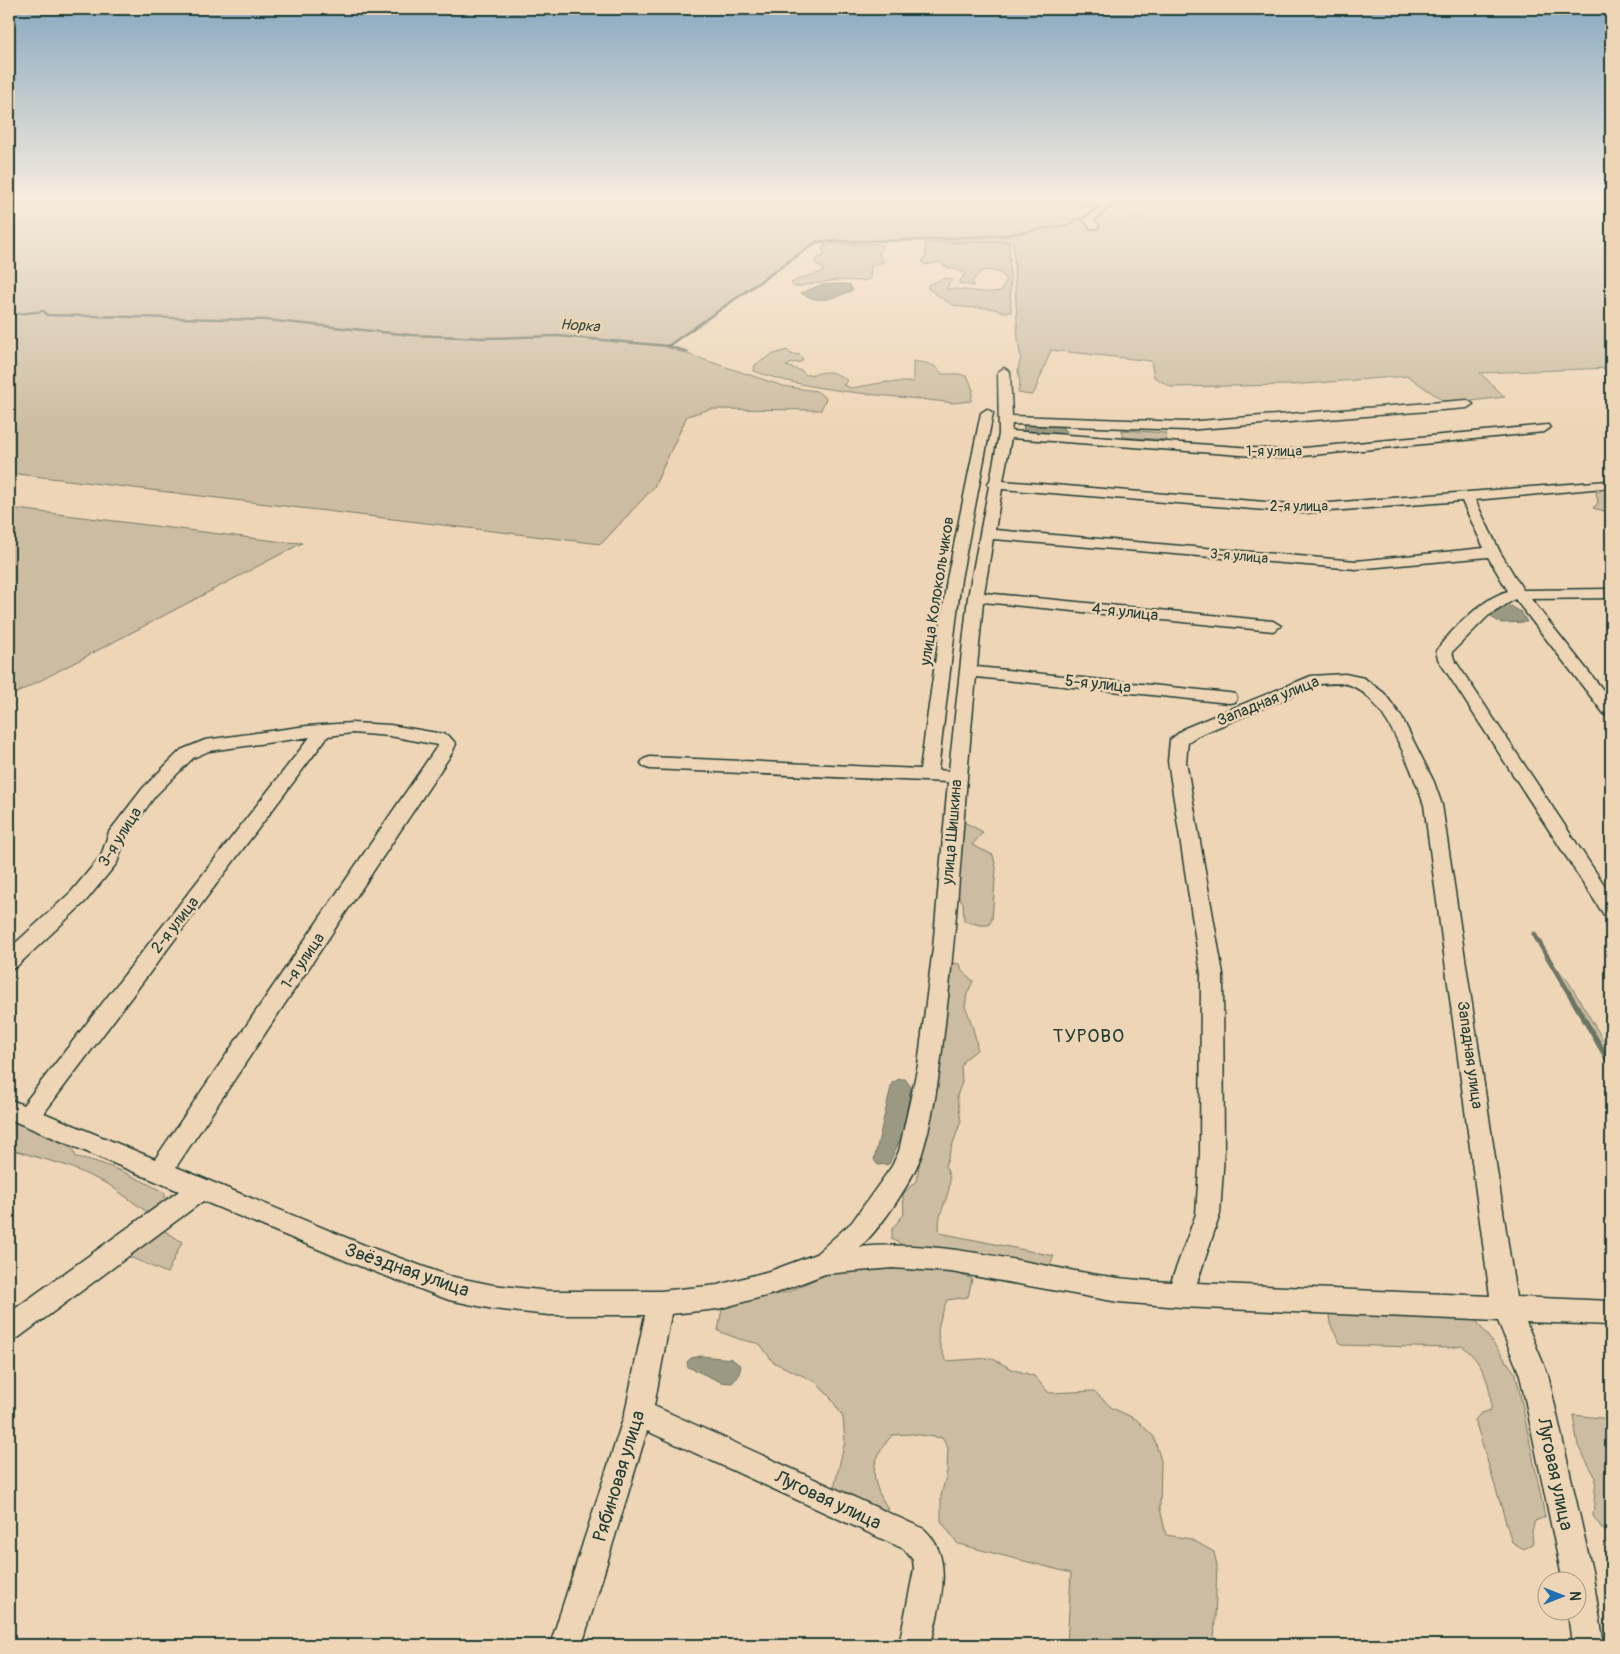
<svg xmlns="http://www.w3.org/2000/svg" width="1620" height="1654" font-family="Pangolin,sans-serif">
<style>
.green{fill:#ccbca1;stroke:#767c6a}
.water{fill:#9c9983;stroke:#6a7463}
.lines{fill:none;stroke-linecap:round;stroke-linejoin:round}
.stream-far1{stroke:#6a7463;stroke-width:2.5}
.stream{stroke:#6a7463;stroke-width:5}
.minor-casing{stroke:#1f3d34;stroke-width:3}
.minor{fill:#eed5b6;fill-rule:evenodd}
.labels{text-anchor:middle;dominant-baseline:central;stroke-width:5;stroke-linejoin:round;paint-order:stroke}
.far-street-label{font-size:14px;fill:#1f3d34;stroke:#eed5b6}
.far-water-label{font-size:15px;font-style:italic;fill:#324b40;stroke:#eed5b6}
.street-label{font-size:16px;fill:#1f3d34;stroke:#eed5b6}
.quarter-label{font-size:19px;letter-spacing:1px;fill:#1f3d34;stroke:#eed5b6}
.near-street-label{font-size:19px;fill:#1f3d34;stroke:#eed5b6}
</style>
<rect width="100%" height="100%" fill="#eed5b6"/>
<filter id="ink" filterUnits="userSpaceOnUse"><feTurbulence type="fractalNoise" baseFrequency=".02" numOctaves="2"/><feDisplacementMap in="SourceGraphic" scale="10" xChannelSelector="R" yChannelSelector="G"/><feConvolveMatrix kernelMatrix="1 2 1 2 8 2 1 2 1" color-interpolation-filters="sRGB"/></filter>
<g filter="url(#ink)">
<!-- green -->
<g class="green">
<path d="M 9,198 L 1108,198 L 1106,202 L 1065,212 L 1059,217 L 1080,219 L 1086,228 L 1099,230 L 1089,228 L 1087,220 L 1112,198 L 1166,198 L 1135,220 L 1161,208 L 1171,198 L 1611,198 L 1611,368 L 1480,373 L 1505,397 L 1463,402 L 1442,400 L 1408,376 L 1290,385 L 1171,387 L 1154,377 L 1151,361 L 1051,350 L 1034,393 L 1031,395 L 1018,393 L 1020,383 L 1018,369 L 1021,358 L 1018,341 L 1013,241 L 816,241 L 666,347 L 783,386 L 816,391 L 826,398 L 821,410 L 710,409 L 687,416 L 654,487 L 601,544 L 9,473 Z"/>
<path d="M 1009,242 L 1011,312 C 1002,313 997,309 989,308 C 955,307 956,310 928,288 L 928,285 L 945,278 L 952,280 L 946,289 C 965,288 982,295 1001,291 L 1006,281 C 1002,270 991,270 981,271 L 973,280 L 973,286 L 959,283 L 965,274 C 957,268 947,270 940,262 L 925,265 L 922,262 L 926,256 L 925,243 Z"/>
<path d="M 831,244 L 878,244 L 882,246 L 879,253 L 883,262 L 871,266 L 870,279 L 862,281 L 837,280 L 794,287 L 791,283 L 801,278 L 823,272 L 823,269 L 815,263 L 815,260 L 825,255 L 822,249 L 824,246 Z"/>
<path d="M 787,350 L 791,354 L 800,355 L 803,359 L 801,362 L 792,363 L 786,366 L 802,371 L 806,375 C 827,373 828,367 848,381 L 843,385 L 851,388 L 887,382 L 913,382 L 913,361 C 924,363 936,363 942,374 L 960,374 L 968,377 L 973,390 L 971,401 L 953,403 C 886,394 818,394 754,371 L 755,365 L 771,355 Z"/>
<path d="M 1122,430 L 1166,433 L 1167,440 L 1123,437 Z"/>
<path d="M 1611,487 L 1611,513 L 1593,508 L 1598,503 L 1596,492 Z"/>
<path d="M 9,508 L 284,542 L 302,543 L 9,697 Z"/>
<path d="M 964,822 L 983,832 L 972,845 L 993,855 L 996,868 L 992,919 L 989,925 L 980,925 L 964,921 L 963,903 L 956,892 L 959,826 Z"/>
<path d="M 951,963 L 960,964 L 962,971 L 973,981 L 967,994 L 965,1007 C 969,1013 978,1043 977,1050 L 964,1060 L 961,1066 L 962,1082 L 957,1096 L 961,1121 L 945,1166 C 960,1189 934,1209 940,1233 L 1054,1256 L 1050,1265 L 1040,1266 L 927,1247 L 906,1247 L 892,1239 L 892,1229 L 904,1214 L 903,1194 L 916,1181 L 918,1172 Z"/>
<path d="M 1550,964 L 1558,969 L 1568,981 L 1611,1053 L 1611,1070 Z"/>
<path d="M 17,1121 L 71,1146 L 76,1157 C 101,1160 142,1180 165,1193 L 165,1202 L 158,1210 L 147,1212 L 108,1184 L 68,1166 L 9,1149 L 9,1122 Z"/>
<path d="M 162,1229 L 182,1242 L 167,1273 L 125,1255 Z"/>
<path d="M 890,1261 L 952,1271 L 972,1279 L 968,1297 L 947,1300 C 937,1327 934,1334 946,1361 L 991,1358 L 1012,1369 L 1034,1376 L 1049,1393 L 1094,1391 L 1112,1408 L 1136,1419 L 1154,1437 L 1161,1461 L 1160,1508 L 1166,1535 L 1191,1539 L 1214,1552 L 1217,1565 L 1214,1645 L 1067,1645 L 1071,1573 L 958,1544 L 941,1521 L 941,1496 L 947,1472 L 948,1448 L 942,1438 L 913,1434 L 892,1435 C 869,1463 869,1478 888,1509 L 867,1512 L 833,1492 L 845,1441 L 843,1417 L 830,1397 L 814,1381 L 773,1362 L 760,1344 L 739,1339 L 718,1331 L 722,1309 L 744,1300 L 788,1292 L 828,1273 Z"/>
<path d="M 1329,1314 L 1475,1319 L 1516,1374 L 1545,1517 L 1535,1521 L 1532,1531 L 1533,1544 L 1524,1549 L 1512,1542 L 1475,1420 L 1481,1413 L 1491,1410 C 1492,1385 1482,1361 1462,1346 L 1450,1348 L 1341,1345 L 1330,1324 Z"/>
<path d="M 1573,1415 L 1610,1419 L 1611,1422 L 1611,1540 L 1593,1516 L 1596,1478 L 1578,1446 Z"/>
</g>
<!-- water -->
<g class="water">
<path d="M 843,284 L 850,285 L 853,290 C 835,298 819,305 801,293 L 821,285 Z"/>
<path d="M 1035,424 L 1056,425 L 1065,429 L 1067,432 L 1063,435 L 1023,431 L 1024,425 Z"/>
<path d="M 1511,606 L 1521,612 L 1527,622 L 1501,623 L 1491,617 L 1501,609 Z"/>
<path d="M 899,1079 L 905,1079 L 911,1087 L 903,1133 L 889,1164 L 878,1165 L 874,1160 L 892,1083 Z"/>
<path d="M 701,1356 L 732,1359 L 741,1366 L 738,1377 L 732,1383 L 721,1382 L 688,1367 L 687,1362 L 691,1358 Z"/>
</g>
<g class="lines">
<!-- stream-far1 -->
<g class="stream-far1">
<path d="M 9,315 L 44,311 L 47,315 L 266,320 L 411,335 L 486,338 L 558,336 L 668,346 L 817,242 L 923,240 L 1006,235 L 1068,225 L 1102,205"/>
<path d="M 668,346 L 688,352"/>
</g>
<!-- stream -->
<path class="stream" d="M 1534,934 L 1611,1064"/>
<defs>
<g id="minor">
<path d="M 1110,198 L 1120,198 L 1094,220 L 1099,226 L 1097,228 L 1091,228 L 1084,220 Z"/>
<path d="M 1004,368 L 1010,372 L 1012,416 L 1186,422 L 1467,400 L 1473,404 L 1467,408 L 1186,430 L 1012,424 L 1011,431 L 1282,450 L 1548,425 L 1550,428 L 1544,432 L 1282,458 L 1011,438 L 1003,481 L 1304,505 L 1608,481 L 1610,484 L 1603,488 L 1475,500 L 1500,552 L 1523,590 L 1611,589 L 1611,598 L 1531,599 L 1611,700 L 1611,716 L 1605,715 L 1515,599 L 1488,616 L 1452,652 L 1454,659 L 1611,895 L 1611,917 L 1604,915 L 1438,659 L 1436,651 C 1450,631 1484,597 1508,591 L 1488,557 L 1356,569 L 993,539 L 984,593 L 1273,621 L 1281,626 L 1273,631 L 983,602 L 977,667 L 1229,693 L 1235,694 L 1237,698 L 1235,702 L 1229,703 L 976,677 C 965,783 960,891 948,997 C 942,1048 938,1100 923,1150 C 915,1178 882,1227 860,1247 C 948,1239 1031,1266 1118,1278 C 1135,1280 1153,1281 1171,1282 L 1196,1214 L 1200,1154 L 1201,974 L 1168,761 L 1170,740 L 1185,728 L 1311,676 L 1345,674 L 1364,678 L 1384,693 L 1401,716 L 1434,782 L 1442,805 L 1516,1297 L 1611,1301 L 1611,1325 L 1526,1322 L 1548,1375 L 1592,1571 L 1604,1645 L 1572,1645 L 1568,1612 L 1578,1612 L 1578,1582 L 1563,1582 L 1520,1375 L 1498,1321 L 1181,1307 L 1118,1302 L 951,1272 L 892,1268 L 825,1274 L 773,1294 L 718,1309 L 671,1314 L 654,1406 L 924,1529 C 957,1559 938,1608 931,1645 L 899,1645 L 914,1569 L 913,1560 L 904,1549 L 647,1431 L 582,1645 L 550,1645 L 625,1413 L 645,1315 L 549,1315 L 493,1309 L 449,1300 L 349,1262 L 203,1201 L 18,1338 L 9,1342 L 9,1313 L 179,1191 L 9,1119 L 9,1099 L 23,1105 L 310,737 L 209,751 L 193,758 L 155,796 L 125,838 L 117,863 L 85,902 L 16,967 L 9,969 L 9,949 L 71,892 L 101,856 L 109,832 L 143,788 L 181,750 L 205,740 L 307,726 L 352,723 L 390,725 L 443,734 L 449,736 L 456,744 L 452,753 L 176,1167 L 364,1245 L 449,1276 L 493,1285 L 549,1291 L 660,1291 L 718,1285 L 773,1270 L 816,1254 L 852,1222 L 892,1166 L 899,1151 L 918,1065 L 933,948 L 948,782 L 650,769 L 644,767 L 641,763 L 644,759 L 650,757 L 920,769 L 947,579 L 981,413 L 987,409 L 993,413 L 961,579 L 938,770 L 949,771 L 968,597 L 989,486 L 987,484 L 990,481 L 999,434 L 998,372 ZM 1002,489 L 1304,513 L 1462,501 L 1484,548 L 1356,561 L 995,530 ZM 1319,684 C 1329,684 1341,682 1350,685 C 1385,697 1413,773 1424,805 L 1490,1296 L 1197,1283 L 1220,1214 L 1224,1154 L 1223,974 L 1186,761 L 1188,742 L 1197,736 ZM 352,733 L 390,736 L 438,745 L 155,1159 L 44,1113 L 328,736 Z"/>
</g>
</defs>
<!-- minor casing -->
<use href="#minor" class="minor-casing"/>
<!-- minor -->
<use href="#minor" class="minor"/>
</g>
</g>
<!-- sky -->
<linearGradient id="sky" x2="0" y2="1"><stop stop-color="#89a9c0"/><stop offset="0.46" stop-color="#f7ecde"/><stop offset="1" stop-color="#f7ecde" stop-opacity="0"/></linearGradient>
<rect width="1620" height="430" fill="url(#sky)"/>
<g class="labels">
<!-- far-street labels -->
<g class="far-street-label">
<text x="1274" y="451">1-я улица</text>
<text x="1299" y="506">2-я улица</text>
<text transform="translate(1239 556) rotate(5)">3-я улица</text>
</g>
<!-- far-water labels -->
<g class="far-water-label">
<text transform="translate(580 326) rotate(4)">Норка</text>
</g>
<!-- street labels -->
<g class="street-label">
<text transform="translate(937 591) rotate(-81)">улица Колокольчиков</text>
<text transform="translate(1125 612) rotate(6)">4-я улица</text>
<text transform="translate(1098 684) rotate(6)">5-я улица</text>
<text transform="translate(1268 701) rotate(-22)">Западная улица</text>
<text transform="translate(952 832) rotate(-85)">улица Шишкина</text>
<text transform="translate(120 837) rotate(-58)">3-я улица</text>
<text transform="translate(175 925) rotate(-52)">2-я улица</text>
<text transform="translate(303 961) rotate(-56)">1-я улица</text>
<text transform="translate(1470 1055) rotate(82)">Западная улица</text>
</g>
<!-- quarter labels -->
<g class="quarter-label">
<text x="1089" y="1036">ТУРОВО</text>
</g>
<!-- near-street labels -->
<g class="near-street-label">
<text transform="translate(407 1270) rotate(19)">Звёздная улица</text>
<text transform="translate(1555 1474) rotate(78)">Луговая улица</text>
<text transform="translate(619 1476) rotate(-73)">Рябиновая улица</text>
<text transform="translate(828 1500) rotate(25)">Луговая улица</text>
</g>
</g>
<!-- margin -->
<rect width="1620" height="1654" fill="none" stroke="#eed5b6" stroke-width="30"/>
<rect x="15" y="15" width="1590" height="1624" fill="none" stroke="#1f3d34" stroke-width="2" filter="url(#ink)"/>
<!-- north arrow -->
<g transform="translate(1562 1596) rotate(90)"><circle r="24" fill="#eed5b6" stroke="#9b9882"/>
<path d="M0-4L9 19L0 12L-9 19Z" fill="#1f6fb2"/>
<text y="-8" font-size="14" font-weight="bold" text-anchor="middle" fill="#1f3d34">N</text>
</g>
</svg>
